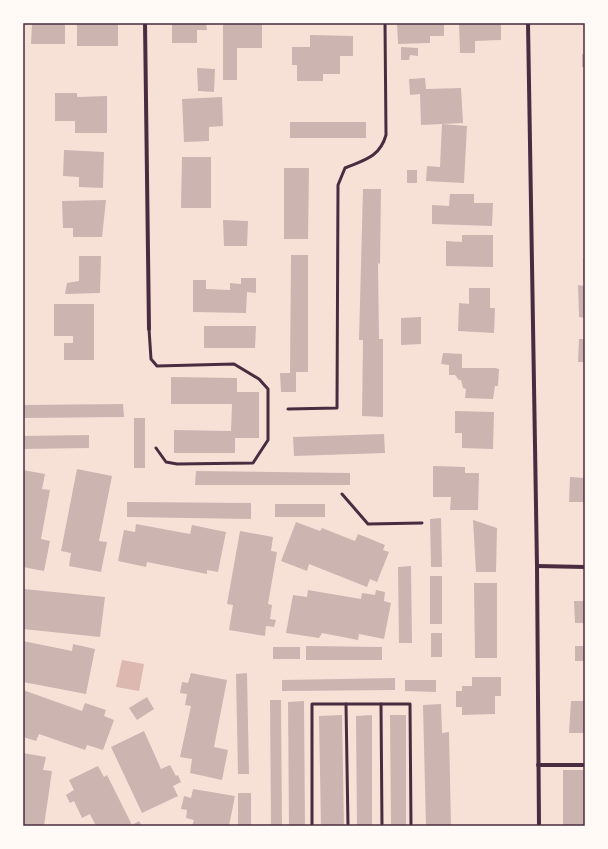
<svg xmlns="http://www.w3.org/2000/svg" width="608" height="849" font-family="Inter,sans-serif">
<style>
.water{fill:#dcb8b0}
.building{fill:#ccb4b1}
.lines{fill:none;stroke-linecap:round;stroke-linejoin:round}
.service{stroke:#4a2c40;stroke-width:3}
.minor{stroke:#4a2c40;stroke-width:4}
.neatline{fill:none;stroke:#4a2c40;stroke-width:1.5}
</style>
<rect width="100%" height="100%" fill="#f7e1d7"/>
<!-- water -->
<path class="water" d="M 122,660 L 144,664 L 139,691 L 116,687 Z"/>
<!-- building -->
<g class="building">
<path d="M 32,23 L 65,23 L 65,44 L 31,44 Z"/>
<rect x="77" y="23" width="41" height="23"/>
<path d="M 172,23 L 206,23 L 207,30 L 197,30 L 197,43 L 172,43 Z"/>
<path d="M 223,23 L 262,23 L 262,48 L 237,48 L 237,80 L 223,80 Z"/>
<path d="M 397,23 L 444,23 L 444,36 L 430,36 L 430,43 L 398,44 Z"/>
<path d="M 459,23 L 501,23 L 501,40 L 475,41 L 475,53 L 460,53 Z"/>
<path d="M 310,35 L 353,36 L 353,56 L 340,56 L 340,74 L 323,74 L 323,81 L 297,81 L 297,65 L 292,65 L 292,47 L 310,47 Z"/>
<path d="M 401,47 L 418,48 L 418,56 L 410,55 L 409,60 L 401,60 Z"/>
<rect x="582" y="54" width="3" height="13"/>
<path d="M 197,68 L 215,69 L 214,92 L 198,91 Z"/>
<path d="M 425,78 L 426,89 L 461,88 L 463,123 L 421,125 L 420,94 L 410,95 L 409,79 Z"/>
<path d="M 55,93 L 77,93 L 77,97 L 107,96 L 107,133 L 75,133 L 75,121 L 55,121 Z"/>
<path d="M 222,97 L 223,126 L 209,127 L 209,141 L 184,142 L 182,99 Z"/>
<rect x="290" y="122" width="76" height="16"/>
<path d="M 442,124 L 467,126 L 464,183 L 426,181 L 427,166 L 440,167 Z"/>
<path d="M 64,150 L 104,152 L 103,188 L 79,187 L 79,177 L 63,176 Z"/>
<path d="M 182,157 L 211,157 L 211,208 L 181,208 Z"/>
<path d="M 284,168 L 309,168 L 308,239 L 284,239 Z"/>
<rect x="407" y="170" width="10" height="13"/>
<path d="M 363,189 L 381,189 L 380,264 L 378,263 L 379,339 L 383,339 L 383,417 L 362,416 L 363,340 L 359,340 Z"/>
<path d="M 450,194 L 474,194 L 474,203 L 493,203 L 492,226 L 432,224 L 432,205 L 449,206 Z"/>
<path d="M 106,200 L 102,237 L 73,237 L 73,228 L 63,228 L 62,201 Z"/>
<path d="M 223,220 L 248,221 L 247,246 L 224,246 Z"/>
<path d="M 462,235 L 493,235 L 493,267 L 446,266 L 446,241 L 462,242 Z"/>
<path d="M 291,255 L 308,255 L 308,372 L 296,372 L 296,392 L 281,392 L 280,373 L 290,373 Z"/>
<path d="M 79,256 L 101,256 L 100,293 L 65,294 L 67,283 L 79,281 Z"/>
<rect x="583" y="258" width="2" height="23"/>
<path d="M 241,278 L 256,278 L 256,293 L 247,292 L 246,313 L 193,312 L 193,280 L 206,280 L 206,289 L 230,290 L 230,283 L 241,284 Z"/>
<path d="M 578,285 L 585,286 L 585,318 L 579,317 Z"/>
<path d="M 469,288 L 490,288 L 490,308 L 495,308 L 494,333 L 458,331 L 459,303 L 469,304 Z"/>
<path d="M 54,304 L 94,304 L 94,360 L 64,360 L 64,343 L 73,343 L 73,336 L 54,336 Z"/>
<path d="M 421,317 L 421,344 L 401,345 L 401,318 Z"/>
<path d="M 204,326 L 256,326 L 255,348 L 204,348 Z"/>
<path d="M 579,339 L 585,339 L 585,362 L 578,362 Z"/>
<path d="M 443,353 L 462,354 L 462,368 L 495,368 L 499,369 L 498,386 L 495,386 L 493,399 L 465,398 L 466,389 L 463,388 L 461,380 L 459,380 L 455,375 L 449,375 L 449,365 L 441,364 Z"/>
<path d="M 171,377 L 237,378 L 237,392 L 259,392 L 259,438 L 235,438 L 235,453 L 174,453 L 174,430 L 231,431 L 232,404 L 171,404 Z"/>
<path d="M 123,404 L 124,417 L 23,418 L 23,405 Z"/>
<path d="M 455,411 L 494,412 L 493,449 L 462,448 L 462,433 L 455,433 Z"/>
<rect x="134" y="418" width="11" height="50"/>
<path d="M 384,434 L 385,453 L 294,456 L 293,437 Z"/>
<path d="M 89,435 L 89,448 L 23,449 L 23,436 Z"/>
<path d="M 433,466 L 465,467 L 465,473 L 479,473 L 478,510 L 450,510 L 451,497 L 433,497 Z"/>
<path d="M 77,469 L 112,476 L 99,541 L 107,542 L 101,572 L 69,566 L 71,553 L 61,551 Z"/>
<path d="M 23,470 L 45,474 L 42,489 L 50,490 L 41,539 L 50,541 L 44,571 L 23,567 Z"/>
<path d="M 196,471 L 350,473 L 350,485 L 195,485 Z"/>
<path d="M 570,477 L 585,478 L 585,502 L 569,502 Z"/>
<path d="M 127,502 L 251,503 L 251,519 L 127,517 Z"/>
<rect x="275" y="504" width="50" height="13"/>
<path d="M 441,518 L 442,567 L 431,567 L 430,519 Z"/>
<path d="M 473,520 L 497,528 L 496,572 L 476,572 Z"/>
<path d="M 296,522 L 320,531 L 322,528 L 355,541 L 358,534 L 385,545 L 383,550 L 389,552 L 377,582 L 370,579 L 367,587 L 309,564 L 307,571 L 281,561 Z"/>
<path d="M 136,524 L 190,534 L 192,525 L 226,532 L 218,572 L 207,570 L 207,574 L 147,562 L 146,567 L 118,561 L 124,530 L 135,532 Z"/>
<path d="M 240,531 L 273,537 L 271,551 L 277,552 L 268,604 L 272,605 L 270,619 L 276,620 L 274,627 L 266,626 L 265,636 L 229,630 L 233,605 L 227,604 Z"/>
<path d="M 411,566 L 412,643 L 399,643 L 398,567 Z"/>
<rect x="430" y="576" width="12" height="48"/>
<path d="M 474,583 L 497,583 L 497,658 L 475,658 Z"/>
<path d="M 24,589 L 105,597 L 100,637 L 23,629 L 23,601 Z"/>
<path d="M 308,590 L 361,599 L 362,593 L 375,595 L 376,590 L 385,592 L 384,601 L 391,603 L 384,639 L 359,634 L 358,640 L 322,633 L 319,638 L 286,633 L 293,595 L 307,597 Z"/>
<path d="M 574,601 L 585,601 L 585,623 L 575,623 Z"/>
<rect x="431" y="633" width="11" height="24"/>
<path d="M 23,641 L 72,651 L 73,644 L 95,649 L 86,694 L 23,682 Z"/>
<path d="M 306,646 L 382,647 L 382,660 L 306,660 Z"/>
<rect x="575" y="646" width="10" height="15"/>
<rect x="273" y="647" width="27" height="12"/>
<path d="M 191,673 L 227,680 L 214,747 L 228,750 L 222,780 L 190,773 L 192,759 L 180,757 L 191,706 L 185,705 L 187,694 L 180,693 L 182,682 L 188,683 Z"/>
<path d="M 247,673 L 249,774 L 238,774 L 236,674 Z"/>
<path d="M 472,677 L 501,677 L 501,696 L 495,696 L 495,714 L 462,715 L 462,707 L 456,707 L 456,691 L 462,691 L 462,686 L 472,686 Z"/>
<path d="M 395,678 L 395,690 L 282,691 L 282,680 Z"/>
<path d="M 405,680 L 436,680 L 436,692 L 405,691 Z"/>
<path d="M 23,690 L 82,711 L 85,703 L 106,710 L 104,716 L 114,720 L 103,750 L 87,745 L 85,750 L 39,734 L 36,741 L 23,737 Z"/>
<path d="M 147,697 L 154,709 L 137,720 L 129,708 Z"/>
<path d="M 270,700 L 281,700 L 282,826 L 271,826 Z"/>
<path d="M 304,701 L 305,826 L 289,826 L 288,702 Z"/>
<path d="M 571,701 L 585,701 L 585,733 L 569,733 Z"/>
<path d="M 441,704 L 442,733 L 449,732 L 451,826 L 426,826 L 423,705 Z"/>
<path d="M 342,715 L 344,826 L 321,826 L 319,716 Z"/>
<path d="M 372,715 L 372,826 L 357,826 L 356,716 Z"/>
<path d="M 390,715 L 406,715 L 406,826 L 391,826 Z"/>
<path d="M 144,731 L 161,769 L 170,765 L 176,776 L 178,775 L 181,782 L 173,786 L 178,796 L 142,813 L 111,747 Z"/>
<path d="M 23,753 L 46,757 L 43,770 L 52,771 L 44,826 L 23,826 Z"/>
<path d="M 98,766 L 104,777 L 107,775 L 132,825 L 139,821 L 142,826 L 96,826 L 90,814 L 82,818 L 74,801 L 70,803 L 66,795 L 74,790 L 69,780 Z"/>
<rect x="563" y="770" width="22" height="56"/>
<path d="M 193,789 L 235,796 L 229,826 L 192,826 L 194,820 L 186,818 L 187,810 L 181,809 L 184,796 L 191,798 Z"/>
<rect x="238" y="793" width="13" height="33"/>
</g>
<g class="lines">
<!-- service -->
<g class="service">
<path d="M 149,329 L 151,359 L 157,366 L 234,364 L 259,379 L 268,389 L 268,440 L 253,463 L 177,464 L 166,462 L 156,448"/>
<path d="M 288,409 L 337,408 L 338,185 L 345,168 C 364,160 380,157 386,135 L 385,23"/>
<path d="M 342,494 L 368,524 L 422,523"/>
<path d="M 346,704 L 348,826"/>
<path d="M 381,704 L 382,826"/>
<path d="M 312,826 L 312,704 L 410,704 L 411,826"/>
</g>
<!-- minor -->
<g class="minor">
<path d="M 145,23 L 149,329"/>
<path d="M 528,23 L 537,566 L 539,826"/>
<path d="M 537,566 L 585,567"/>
<path d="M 538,765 L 585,765"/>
</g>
</g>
<!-- border -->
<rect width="608" height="849" fill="none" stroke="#fffaf5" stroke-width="48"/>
<rect x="24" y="24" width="560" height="801" class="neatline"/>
</svg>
